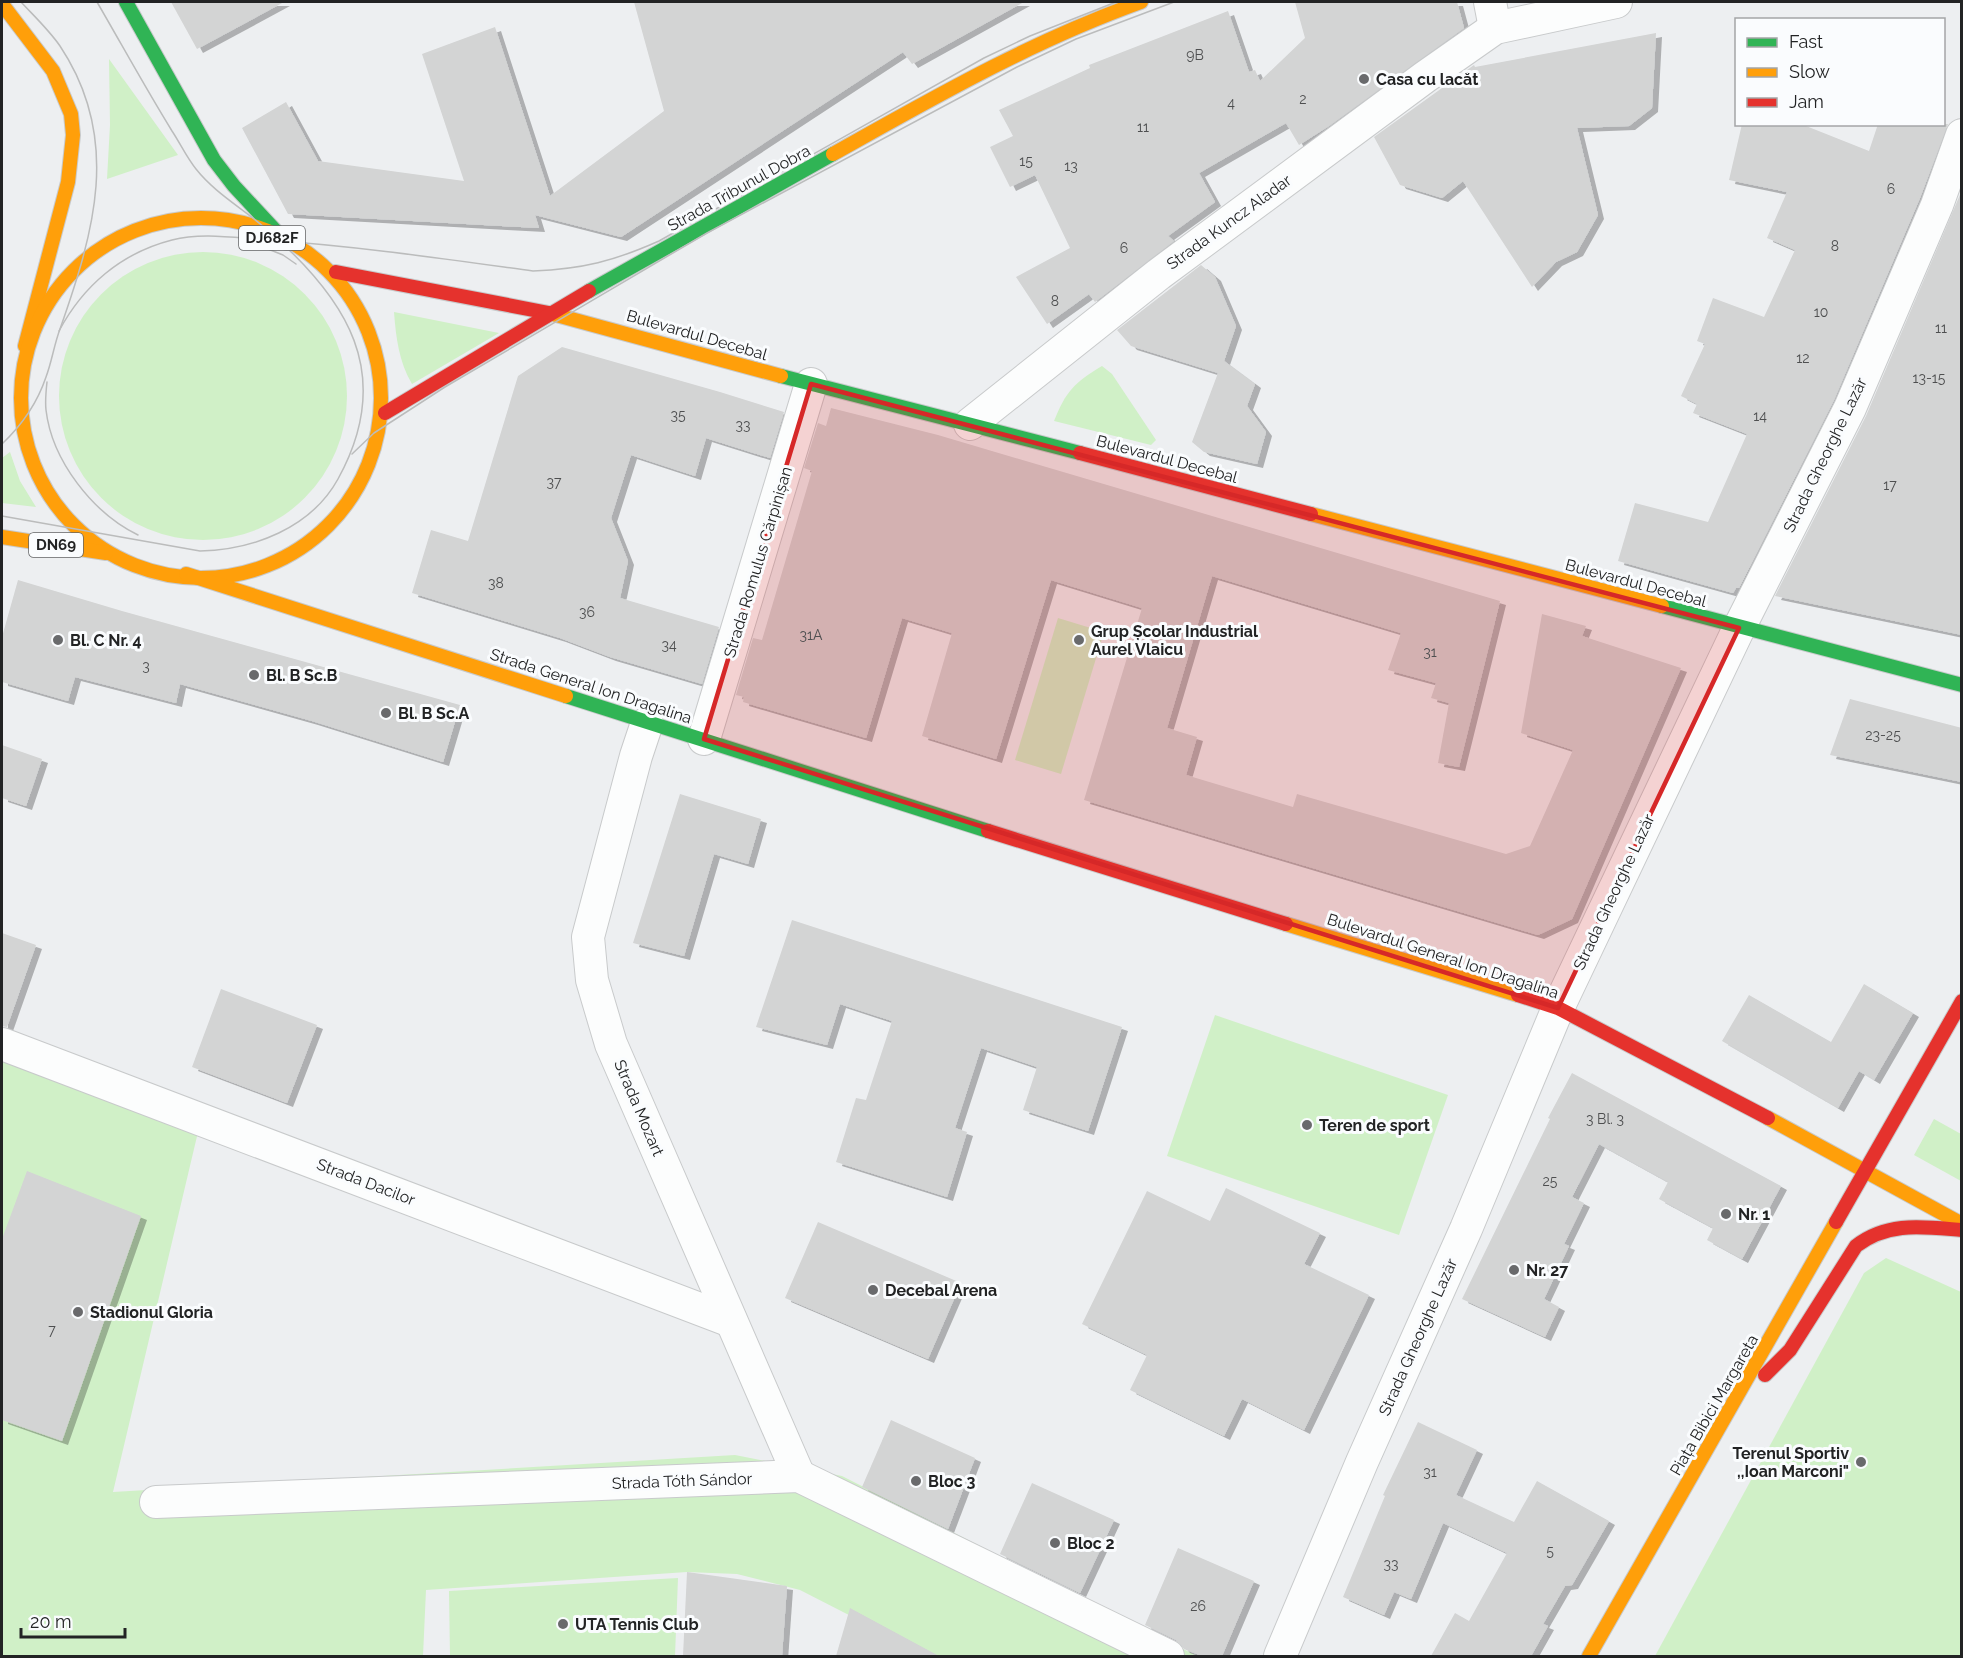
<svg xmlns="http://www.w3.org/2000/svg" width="1963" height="1658" font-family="Raleway,sans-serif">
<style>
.green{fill:#d0f0c7}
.building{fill:#d3d4d4;filter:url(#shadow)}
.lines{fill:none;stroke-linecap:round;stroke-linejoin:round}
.street-casing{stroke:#c8cacb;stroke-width:34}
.fast-casing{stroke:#c8cacb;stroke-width:16}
.slow-casing{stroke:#c8cacb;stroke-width:16}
.jam-casing{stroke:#c8cacb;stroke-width:16}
.street{stroke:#fcfdfd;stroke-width:32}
.fast{stroke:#30b455;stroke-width:14}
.slow{stroke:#ff9f0a;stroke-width:14}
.jam{stroke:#e5322d;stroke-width:14}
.tram{stroke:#bbbcbc;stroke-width:1.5}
.marked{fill:#d62828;fill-opacity:0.2;stroke:#d62828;stroke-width:4.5;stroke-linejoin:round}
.poi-dot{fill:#696a6c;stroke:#fafcfe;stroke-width:2}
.labels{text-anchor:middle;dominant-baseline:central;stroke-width:6;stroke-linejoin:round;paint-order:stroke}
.number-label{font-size:14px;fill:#4e4f50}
.shield{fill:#fafcfe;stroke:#636465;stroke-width:1.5}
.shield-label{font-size:15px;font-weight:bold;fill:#222324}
.poi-label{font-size:16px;font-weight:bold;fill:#222324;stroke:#fafcfe;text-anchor:start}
.street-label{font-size:16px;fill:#222324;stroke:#fafcfe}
</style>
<defs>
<filter id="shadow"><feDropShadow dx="6" dy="4" stdDeviation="0" flood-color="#0004"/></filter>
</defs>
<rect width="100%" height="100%" fill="#edeff1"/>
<!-- green -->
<g class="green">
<path d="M 109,59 L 178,155 L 107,179 L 110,125 Z"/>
<circle cx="203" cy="396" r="144"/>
<path d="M 394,312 L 499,333 L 412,384 C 399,362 396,338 394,312 Z"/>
<path d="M 1102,366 L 1112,374 L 1156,440 L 1151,445 L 1054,421 C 1066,391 1074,383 1102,366 Z"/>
<path d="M 10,452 L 20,481 L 36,507 L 2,503 L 2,458 Z"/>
<path d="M 1058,618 L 1104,632 L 1061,774 L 1015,760 Z"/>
<path d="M 1215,1015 L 1448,1095 L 1399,1235 L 1167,1156 Z"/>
<path d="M 2,1060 L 198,1132 L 113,1492 L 735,1455 L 842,1476 L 1197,1656 L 929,1656 L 800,1590 L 737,1574 L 687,1572 L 426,1590 L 423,1656 L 2,1656 Z"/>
<path d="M 1934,1119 L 1961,1134 L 1961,1181 L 1914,1155 Z"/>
<path d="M 1886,1258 L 1961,1292 L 1961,1656 L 1655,1656 L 1864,1273 Z"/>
<path d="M 678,1578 L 675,1656 L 450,1656 L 449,1591 Z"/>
</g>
<!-- building -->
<g class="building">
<path d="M 171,2 L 284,2 L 197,49 Z"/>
<path d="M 634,2 L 1024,2 L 912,64 L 903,52 L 621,237 L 535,215 L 539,228 L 288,214 L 242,128 L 286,102 L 318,161 L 464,181 L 422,54 L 495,27 L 550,196 L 664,111 Z"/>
<path d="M 1295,2 L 1457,2 L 1464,28 L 1329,126 L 1299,145 L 1286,123 L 1199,173 L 1215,202 L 1168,236 L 1174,241 L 1095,302 L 1089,294 L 1047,324 L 1016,277 L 1070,248 L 1035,175 L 1010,187 L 990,147 L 1013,136 L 999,110 L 1090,68 L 1089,65 L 1228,11 L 1249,72 L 1255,70 L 1260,81 L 1305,38 Z"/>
<path d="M 1656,33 L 1652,108 L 1629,126 L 1577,128 L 1598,215 L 1577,252 L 1556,262 L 1532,287 L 1463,181 L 1442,198 L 1400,185 L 1374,137 L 1474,65 L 1475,67 Z"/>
<path d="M 1742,124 L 1801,124 L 1869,151 L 1878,124 L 1948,124 L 1920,198 L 1834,400 L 1739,588 L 1736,588 L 1733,593 L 1618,561 L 1635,503 L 1708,522 L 1747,434 L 1693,413 L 1697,404 L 1681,396 L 1705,344 L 1697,341 L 1713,298 L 1764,317 L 1795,250 L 1767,238 L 1787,192 L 1729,180 Z"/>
<path d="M 1962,190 L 1962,635 L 1775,596 L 1866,416 Z"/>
<path d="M 1201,265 L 1215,277 L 1236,326 L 1224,361 L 1255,384 L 1247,406 L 1266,432 L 1257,464 L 1204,452 L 1192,442 L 1218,373 L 1131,346 L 1117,330 Z"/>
<path d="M 562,347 L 720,392 L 784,412 L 770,458 L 706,438 L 695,476 L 631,455 L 611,518 L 628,561 L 620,598 L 719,627 L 702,684 L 610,657 L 560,638 L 412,593 L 431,530 L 468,541 L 518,376 Z"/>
<path d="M 831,408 L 938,435 L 1500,601 L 1459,767 L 1438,763 L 1449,703 L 1431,698 L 1436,683 L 1388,670 L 1401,633 L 1212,576 L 1167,728 L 1197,737 L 1186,775 L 1293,807 L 1297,794 L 1506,854 L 1530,846 L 1573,750 L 1521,733 L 1542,614 L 1586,626 L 1582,636 L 1681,668 L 1572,919 L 1538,935 L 1084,800 L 1142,608 L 1051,580 L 996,759 L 922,736 L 952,633 L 902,618 L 866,738 L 743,702 L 744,697 L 736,695 L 753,638 L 762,640 L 812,471 L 804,468 L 818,423 L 826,426 Z"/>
<path d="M 18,580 L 122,611 L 460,705 L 443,762 L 312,721 L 180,684 L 176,703 L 75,677 L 68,701 L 2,682 L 2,637 Z"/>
<path d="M 1850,699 L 1962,728 L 1962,782 L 1830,755 Z"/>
<path d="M 2,745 L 42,759 L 26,806 L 2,798 Z"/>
<path d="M 680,794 L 761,819 L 748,864 L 714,854 L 684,956 L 633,943 Z"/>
<path d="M 792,920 L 1122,1027 L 1088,1131 L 1023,1110 L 1037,1067 L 981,1048 L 955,1128 L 967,1132 L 947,1197 L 836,1162 L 856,1098 L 866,1100 L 892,1021 L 840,1004 L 827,1045 L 756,1027 Z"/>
<path d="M 2,933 L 36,945 L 7,1027 L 2,1026 Z"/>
<path d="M 1864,984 L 1913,1013 L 1874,1080 L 1859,1071 L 1838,1108 L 1722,1041 L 1749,995 L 1831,1042 Z"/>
<path d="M 221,989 L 317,1025 L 287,1103 L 192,1067 Z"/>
<path d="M 1572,1073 L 1781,1186 L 1742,1259 L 1707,1240 L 1713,1228 L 1659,1199 L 1668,1182 L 1599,1144 L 1572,1197 L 1584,1203 L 1564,1244 L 1569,1246 L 1544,1299 L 1559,1307 L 1545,1337 L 1462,1299 L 1550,1119 L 1548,1118 Z"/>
<path d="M 27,1171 L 141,1216 L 62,1441 L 2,1420 L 2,1239 Z"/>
<path d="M 1226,1188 L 1320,1233 L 1304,1264 L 1369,1295 L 1304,1430 L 1242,1399 L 1224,1436 L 1130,1390 L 1147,1355 L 1082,1324 L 1147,1191 L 1210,1221 Z"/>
<path d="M 818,1222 L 961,1283 L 928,1359 L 785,1298 Z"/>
<path d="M 891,1420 L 975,1458 L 948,1529 L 862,1487 Z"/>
<path d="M 1418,1422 L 1477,1450 L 1456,1495 L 1514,1522 L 1537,1481 L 1609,1521 L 1572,1585 L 1565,1586 L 1543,1624 L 1548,1626 L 1531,1656 L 1431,1656 L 1455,1613 L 1469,1621 L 1507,1553 L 1443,1523 L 1411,1599 L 1394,1592 L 1384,1615 L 1343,1597 L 1385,1496 L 1383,1495 Z"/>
<path d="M 1032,1483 L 1114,1520 L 1080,1593 L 1000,1554 Z"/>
<path d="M 1178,1548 L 1254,1581 L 1222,1656 L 1202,1656 L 1184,1649 L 1176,1640 L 1145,1625 Z"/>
<path d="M 687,1572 L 787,1586 L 782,1656 L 683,1656 Z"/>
<path d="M 850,1608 L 939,1656 L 836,1656 Z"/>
</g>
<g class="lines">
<defs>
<g id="street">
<path d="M 1490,2 L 1495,28"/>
<path d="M 970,424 L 1159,274 L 1425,77 L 1495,28 L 1616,2"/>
<path d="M 647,723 L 636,756 L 588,937 L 592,980 L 611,1044 L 799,1476"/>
<path d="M 704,739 L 811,384"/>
<path d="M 2,1044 L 731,1321"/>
<path d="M 156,1502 L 799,1476 L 1168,1656"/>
<path d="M 1280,1656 L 1362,1462 L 1466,1229 L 1558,1008 L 1739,628 L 1850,408 L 1937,205 L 1962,135"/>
</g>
<g id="fast">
<path d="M 126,2 L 214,160 L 234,186 L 287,243"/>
<path d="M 589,291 L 833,154"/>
<path d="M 781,376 L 1080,453"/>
<path d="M 1662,606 L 1962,685"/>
<path d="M 566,696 L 988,831"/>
</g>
<g id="slow">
<path d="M 2,4 L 53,71 L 71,114 L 73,135 L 68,182 L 25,346"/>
<path d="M 833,154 C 933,98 1032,41 1141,2"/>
<circle cx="201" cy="398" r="180"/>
<path d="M 549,313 L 781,376"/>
<path d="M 1311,514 L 1662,606"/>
<path d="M 2,537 L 106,553"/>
<path d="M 186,574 L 566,696"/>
<path d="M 1286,924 L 1518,995"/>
<path d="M 1768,1118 L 1962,1224"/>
<path d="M 1589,1656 L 1836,1222"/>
</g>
<g id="jam">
<path d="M 336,272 L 549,313"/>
<path d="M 385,413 L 589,291"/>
<path d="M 1080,453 L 1311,514"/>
<path d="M 988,831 L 1286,924"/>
<path d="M 1518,995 L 1558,1008 L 1768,1118"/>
<path d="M 1836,1222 L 1962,1001"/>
<path d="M 1765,1375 L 1790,1350 L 1856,1246 C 1888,1221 1924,1227 1962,1230"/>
</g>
</defs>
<!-- street casing -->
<use href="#street" class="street-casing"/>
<!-- fast casing -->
<use href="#fast" class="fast-casing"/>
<!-- slow casing -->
<use href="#slow" class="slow-casing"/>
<!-- jam casing -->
<use href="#jam" class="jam-casing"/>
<!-- street -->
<use href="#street" class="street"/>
<!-- fast -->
<use href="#fast" class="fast"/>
<!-- slow -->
<use href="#slow" class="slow"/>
<!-- jam -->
<use href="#jam" class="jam"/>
<!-- tram -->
<g class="tram">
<path d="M 253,243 L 283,255 L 296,264"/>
<path d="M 59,331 C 83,286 121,253 172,240 C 202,232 236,238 267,240 C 356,246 445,259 533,271 C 583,269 614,261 659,241 L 984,58 L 1030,36 L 1116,2"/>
<path d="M 47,382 C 46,391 45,401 46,410 C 52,461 93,513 138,535"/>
<path d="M 2,444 C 22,425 37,404 46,377 C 52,361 54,345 60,329 C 94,232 122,139 60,46 C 49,30 34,16 21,2"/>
<path d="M 352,454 L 374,433 L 445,387 L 707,233 L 1017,67 L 1076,39 L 1174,2"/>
<path d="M 2,516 L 200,551 C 253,550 311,528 338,479 C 396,374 347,298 265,228 C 242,208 215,193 196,169 C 187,158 180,143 172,131 C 146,89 122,45 97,2"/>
</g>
</g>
<!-- marked area -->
<path class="marked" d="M 811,384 L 1739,628 L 1558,1008 L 704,739 Z"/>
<!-- markers -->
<g class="poi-dot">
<circle cx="1364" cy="79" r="6"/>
<circle cx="58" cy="640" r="6"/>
<circle cx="1079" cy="640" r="6"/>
<circle cx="254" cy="675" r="6"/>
<circle cx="386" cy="713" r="6"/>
<circle cx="1307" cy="1125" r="6"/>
<circle cx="1726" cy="1214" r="6"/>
<circle cx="1514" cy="1270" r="6"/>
<circle cx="873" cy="1290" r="6"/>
<circle cx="78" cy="1312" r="6"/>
<circle cx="1861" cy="1462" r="6"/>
<circle cx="916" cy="1481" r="6"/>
<circle cx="1055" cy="1543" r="6"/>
<circle cx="563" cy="1624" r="6"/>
</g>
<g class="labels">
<!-- number labels -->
<g class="number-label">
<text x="1195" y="55">9B</text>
<text x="1303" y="99">2</text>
<text x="1231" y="103">4</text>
<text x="1143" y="127">11</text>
<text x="1026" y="161">15</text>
<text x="1071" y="166">13</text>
<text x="1891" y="189">6</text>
<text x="1835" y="246">8</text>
<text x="1124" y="248">6</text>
<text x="1055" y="301">8</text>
<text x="1821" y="312">10</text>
<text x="1941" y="328">11</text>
<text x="1803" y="358">12</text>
<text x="1929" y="378">13-15</text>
<text x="678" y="415">35</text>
<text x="1760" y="416">14</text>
<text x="743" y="425">33</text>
<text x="554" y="482">37</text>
<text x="1890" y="485">17</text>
<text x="496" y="583">38</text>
<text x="587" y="612">36</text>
<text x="811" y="635">31A</text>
<text x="669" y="645">34</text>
<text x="1430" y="652">31</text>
<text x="146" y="666">3</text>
<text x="1883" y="735">23-25</text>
<text x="1605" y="1119">3 Bl. 3</text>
<text x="1550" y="1181">25</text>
<text x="52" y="1330">7</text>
<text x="1430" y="1472">31</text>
<text x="1550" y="1551">5</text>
<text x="1391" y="1564">33</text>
<text x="1198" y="1606">26</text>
</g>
<!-- shield labels -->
<g class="shield">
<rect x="239" y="226" width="66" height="24" rx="4.5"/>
<rect x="29" y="533" width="54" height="24" rx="4.5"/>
</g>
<g class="shield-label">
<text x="272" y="238">DJ682F</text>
<text x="56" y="545">DN69</text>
</g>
<!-- poi labels -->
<g class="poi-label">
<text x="1376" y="79">Casa cu lacăt</text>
<text x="1091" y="631">Grup Școlar Industrial<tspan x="1091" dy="18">Aurel Vlaicu</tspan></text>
<text x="70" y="640">Bl. C Nr. 4</text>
<text x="266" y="675">Bl. B Sc.B</text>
<text x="398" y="713">Bl. B Sc.A</text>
<text x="1319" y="1125">Teren de sport</text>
<text x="1738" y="1214">Nr. 1</text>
<text x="1526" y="1270">Nr. 27</text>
<text x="885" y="1290">Decebal Arena</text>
<text x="90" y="1312">Stadionul Gloria</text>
<text x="1849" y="1453" text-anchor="end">Terenul Sportiv<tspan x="1849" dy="18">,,Ioan Marconi"</tspan></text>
<text x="928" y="1481">Bloc 3</text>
<text x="1067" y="1543">Bloc 2</text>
<text x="575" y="1624">UTA Tennis Club</text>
</g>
<!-- street labels -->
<g class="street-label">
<text transform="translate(739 188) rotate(-29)">Strada Tribunul Dobra</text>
<text transform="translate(1229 222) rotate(-36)">Strada Kuncz Aladar</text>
<text transform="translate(697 335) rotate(16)">Bulevardul Decebal</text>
<text transform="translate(1825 455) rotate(-64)">Strada Gheorghe Lazăr</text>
<text transform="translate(1167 459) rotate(15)">Bulevardul Decebal</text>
<text transform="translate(758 562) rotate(-73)">Strada Romulus Cărpinișan</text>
<text transform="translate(1636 583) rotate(15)">Bulevardul Decebal</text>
<text transform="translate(591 686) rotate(18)">Strada General Ion Dragalina</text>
<text transform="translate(1614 892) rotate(-65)">Strada Gheorghe Lazăr</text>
<text transform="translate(1443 956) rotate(18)">Bulevardul General Ion Dragalina</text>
<text transform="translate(639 1108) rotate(67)">Strada Mozart</text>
<text transform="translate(366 1182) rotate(21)">Strada Dacilor</text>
<text transform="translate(1418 1337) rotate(-66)">Strada Gheorghe Lazăr</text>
<text transform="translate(1714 1405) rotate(-60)">Piața Bibici Margareta</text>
<text transform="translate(682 1481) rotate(-2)">Strada Tóth Sándor</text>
</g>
</g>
<!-- border -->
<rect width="1963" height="1658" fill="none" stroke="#222324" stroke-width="6"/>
<!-- legend -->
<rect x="1735" y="18" width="210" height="108" fill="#fafcfe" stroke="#a4a5a7" stroke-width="1.5"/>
<rect x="1747" y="38" width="30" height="9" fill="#30b455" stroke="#a4a5a7" stroke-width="1.5"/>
<text x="1789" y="48" font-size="18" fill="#222324">Fast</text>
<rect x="1747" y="68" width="30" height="9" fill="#ff9f0a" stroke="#a4a5a7" stroke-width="1.5"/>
<text x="1789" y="78" font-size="18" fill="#222324">Slow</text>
<rect x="1747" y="98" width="30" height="9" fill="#e5322d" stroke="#a4a5a7" stroke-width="1.5"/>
<text x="1789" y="108" font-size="18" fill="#222324">Jam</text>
<!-- scale -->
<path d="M21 1628v9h104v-9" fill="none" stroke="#222324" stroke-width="3"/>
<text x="30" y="1628" font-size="18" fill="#222324" stroke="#fafcfe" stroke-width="4.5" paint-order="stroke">20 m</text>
</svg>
